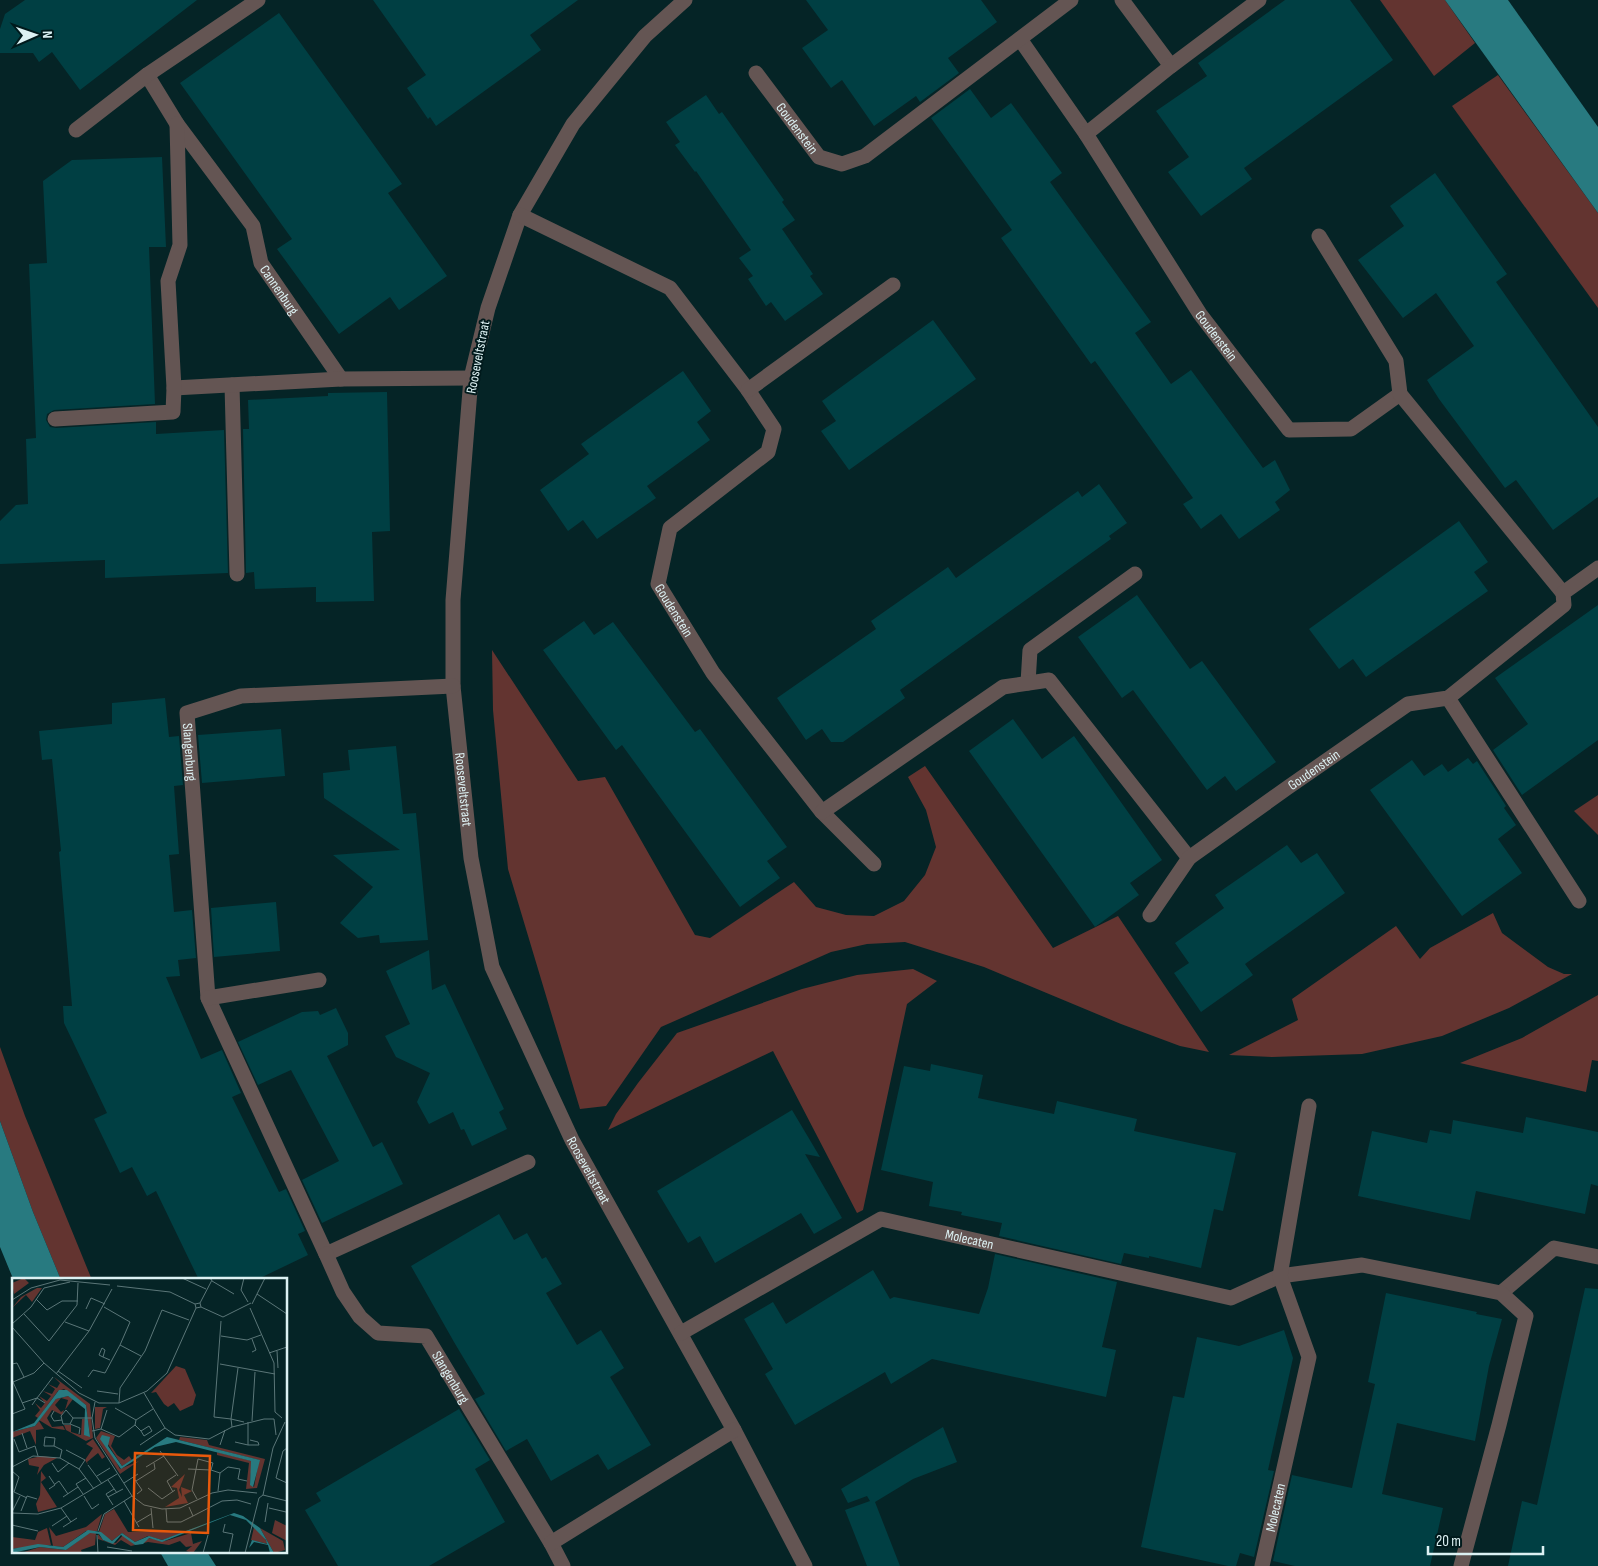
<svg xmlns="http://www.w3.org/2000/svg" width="1598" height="1566" font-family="'Sofia Sans Condensed',sans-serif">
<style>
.green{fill:#633430}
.water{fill:#287a80}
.building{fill:#003f43}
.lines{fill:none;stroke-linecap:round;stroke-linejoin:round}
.minor{stroke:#645553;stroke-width:15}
.labels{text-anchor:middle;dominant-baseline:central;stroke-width:4;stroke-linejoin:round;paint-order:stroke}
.street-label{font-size:14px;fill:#dcf1f3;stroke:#001a1c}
.inset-road{fill:none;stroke:#5b7678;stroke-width:1}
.view{fill:#e8590c;fill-opacity:0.15;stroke:#e8590c;stroke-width:2.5}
.inset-edge{fill:none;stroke:#dcf1f3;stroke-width:2.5}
</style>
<rect width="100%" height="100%" fill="#052426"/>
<!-- green -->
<g class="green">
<path d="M 1380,0 L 1445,0 L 1475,43 L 1434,76 Z"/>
<path d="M 1498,75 L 1598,213 L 1598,308 L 1452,106 Z"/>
<path d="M 492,650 L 578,781 L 605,777 L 695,935 L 710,938 L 794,882 L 816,907 L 846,915 L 874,916 L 904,901 L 925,875 L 936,847 L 926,810 L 908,777 L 925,766 L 1053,948 L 1118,916 L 1209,1052 L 1180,1046 L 1121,1024 L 984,967 L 905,942 L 867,944 L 831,952 L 661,1027 L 606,1106 L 580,1109 L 508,869 L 493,710 Z"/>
<path d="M 1598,795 L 1598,835 L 1574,811 Z"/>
<path d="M 1493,913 L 1502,933 L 1548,967 L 1564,974 L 1572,974 L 1509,1008 L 1442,1036 L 1362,1054 L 1272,1057 L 1229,1055 L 1298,1020 L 1292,999 L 1396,926 L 1420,959 L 1430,948 Z"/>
<path d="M 913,969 L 937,981 L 907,1004 L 863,1210 L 857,1213 L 773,1051 L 608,1130 L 616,1114 L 638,1083 L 677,1033 L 802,989 L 857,975 Z"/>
<path d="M 1598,995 L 1598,1061 L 1592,1060 L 1586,1092 L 1460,1063 L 1522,1038 Z"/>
<path d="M 0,1047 L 25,1116 L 92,1280 L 61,1280 L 33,1212 L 0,1121 Z"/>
</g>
<!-- water -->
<g class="water">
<path d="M 1445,0 L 1508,0 L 1598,127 L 1598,213 Z"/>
<path d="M 0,1121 L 33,1212 L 61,1280 L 14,1280 L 14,1281 L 0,1247 Z"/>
<path d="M 160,1552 L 207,1552 L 216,1566 L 168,1566 Z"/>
</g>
<!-- building -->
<g class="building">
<path d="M 25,0 L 197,0 L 80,90 L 52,52 L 39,62 L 33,53 L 0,53 L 0,29 L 5,14 Z"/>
<path d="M 373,0 L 578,0 L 530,35 L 541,50 L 436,126 L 430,117 L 428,119 L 407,88 L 426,75 Z"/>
<path d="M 806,0 L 981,0 L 997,22 L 948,58 L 959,73 L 920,102 L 916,96 L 874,126 L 842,80 L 831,88 L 802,48 L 828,30 Z"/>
<path d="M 1285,0 L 1350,0 L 1393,60 L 1244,168 L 1252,179 L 1201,216 L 1168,172 L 1189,157 L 1156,111 L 1207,76 L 1198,63 Z"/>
<path d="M 279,13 L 402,184 L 388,193 L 447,276 L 399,310 L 390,297 L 339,334 L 277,249 L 292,239 L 180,83 Z"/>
<path d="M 970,89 L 991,118 L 1011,103 L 1062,173 L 1050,182 L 1151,322 L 1135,333 L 1171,384 L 1191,370 L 1263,468 L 1275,460 L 1290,490 L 1275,502 L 1280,510 L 1239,539 L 1221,514 L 1201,529 L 1183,504 L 1193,498 L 1095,361 L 1091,364 L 1001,238 L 1012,230 L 931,118 Z"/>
<path d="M 706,95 L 719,114 L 722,112 L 784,200 L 782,202 L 795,220 L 782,229 L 813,274 L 810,276 L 823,294 L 785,321 L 771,302 L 766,306 L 748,279 L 753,276 L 739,258 L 751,250 L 696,171 L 695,172 L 675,145 L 680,142 L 666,122 Z"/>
<path d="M 162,157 L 166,247 L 149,247 L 155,404 L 54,410 L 47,414 L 46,420 L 50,427 L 56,428 L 156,422 L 156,434 L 224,430 L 228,573 L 105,578 L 105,560 L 0,564 L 0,521 L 16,505 L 28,504 L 26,439 L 36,438 L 29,264 L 47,263 L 43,181 L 72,160 Z"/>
<path d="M 1435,173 L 1507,274 L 1496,282 L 1598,427 L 1598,497 L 1553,530 L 1516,480 L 1505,488 L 1439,399 L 1427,380 L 1474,346 L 1436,293 L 1403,318 L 1358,260 L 1404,226 L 1390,206 Z"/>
<path d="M 933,320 L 976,379 L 849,470 L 821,431 L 836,421 L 822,401 Z"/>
<path d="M 683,371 L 711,411 L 697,422 L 710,440 L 647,486 L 656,498 L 597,539 L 583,520 L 568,531 L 540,490 L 589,454 L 581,444 Z"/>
<path d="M 387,392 L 390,531 L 372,532 L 374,601 L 316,602 L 316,587 L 255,589 L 254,572 L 246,573 L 243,429 L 249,429 L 248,400 L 328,396 L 328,393 Z"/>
<path d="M 1099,484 L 1127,523 L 1109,536 L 1111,539 L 900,690 L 905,698 L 843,742 L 831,742 L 822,729 L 806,740 L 777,698 L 876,629 L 871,621 L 948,567 L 956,578 L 1078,491 L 1082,497 Z"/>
<path d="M 1459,521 L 1488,562 L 1474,572 L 1488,591 L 1366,677 L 1353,659 L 1339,669 L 1309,629 Z"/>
<path d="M 1137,595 L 1190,669 L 1202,661 L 1276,762 L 1236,791 L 1225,776 L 1207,790 L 1133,690 L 1122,698 L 1078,637 Z"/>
<path d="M 1598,605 L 1598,740 L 1522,795 L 1493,750 L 1528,724 L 1495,678 Z"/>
<path d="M 584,621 L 594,635 L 613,622 L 695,732 L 700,729 L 787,847 L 767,861 L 780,878 L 740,907 L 622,745 L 616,750 L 543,650 Z"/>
<path d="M 165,698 L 169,737 L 179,736 L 183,785 L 174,786 L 179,854 L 169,855 L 174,912 L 192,910 L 196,958 L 178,960 L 180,976 L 166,977 L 201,1059 L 222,1050 L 241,1093 L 232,1097 L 279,1192 L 286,1189 L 305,1231 L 298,1234 L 308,1255 L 256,1280 L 199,1280 L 156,1191 L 147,1196 L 132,1167 L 120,1173 L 94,1119 L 107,1113 L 64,1023 L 63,1006 L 72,1006 L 59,852 L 61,851 L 52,759 L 42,760 L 39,731 L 112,724 L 112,703 Z"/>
<path d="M 1013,719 L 1042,759 L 1074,736 L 1162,860 L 1130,883 L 1139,895 L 1095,927 L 969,751 Z"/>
<path d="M 281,729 L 285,776 L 202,783 L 198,735 Z"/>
<path d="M 396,746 L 403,814 L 416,813 L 428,940 L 380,943 L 379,935 L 358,938 L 340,923 L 373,887 L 333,855 L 400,850 L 324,798 L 323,773 L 350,770 L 348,750 Z"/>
<path d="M 1468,758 L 1473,764 L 1477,761 L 1506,806 L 1504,808 L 1516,825 L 1498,839 L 1522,873 L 1462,916 L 1370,790 L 1412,760 L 1424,776 L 1442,764 L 1448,772 Z"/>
<path d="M 1287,845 L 1301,863 L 1317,853 L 1345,893 L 1245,964 L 1253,975 L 1201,1012 L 1174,973 L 1189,963 L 1175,943 L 1224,908 L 1215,895 Z"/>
<path d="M 276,902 L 280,951 L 214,957 L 211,908 Z"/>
<path d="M 429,950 L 432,990 L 445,984 L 504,1109 L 499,1112 L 507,1129 L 472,1146 L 464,1129 L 461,1130 L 453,1112 L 429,1124 L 417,1102 L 430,1073 L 396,1057 L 385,1036 L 410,1024 L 386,971 Z"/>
<path d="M 336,1008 L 348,1033 L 348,1045 L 327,1056 L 373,1147 L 382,1142 L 403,1184 L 322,1223 L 302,1180 L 339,1161 L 291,1070 L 258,1085 L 238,1042 L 302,1012 L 318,1011 L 320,1015 Z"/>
<path d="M 931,1064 L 983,1075 L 978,1098 L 1054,1114 L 1057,1101 L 1137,1119 L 1134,1131 L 1236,1153 L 1223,1211 L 1214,1209 L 1201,1268 L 1149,1256 L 1149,1258 L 1124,1253 L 1121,1264 L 999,1236 L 1002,1223 L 961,1215 L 962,1212 L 929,1206 L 933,1182 L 881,1170 L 904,1066 L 930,1071 Z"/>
<path d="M 792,1110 L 820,1157 L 805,1154 L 842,1218 L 814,1234 L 801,1213 L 715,1263 L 700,1236 L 688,1243 L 657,1191 Z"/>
<path d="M 1526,1117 L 1598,1132 L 1598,1186 L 1591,1184 L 1585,1214 L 1476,1191 L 1470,1220 L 1358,1196 L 1372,1131 L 1427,1143 L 1430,1130 L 1451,1134 L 1453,1120 L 1523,1133 Z"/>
<path d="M 499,1214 L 514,1240 L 527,1233 L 542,1259 L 546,1257 L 562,1284 L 546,1293 L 577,1345 L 601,1330 L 624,1368 L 610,1377 L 651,1445 L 608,1470 L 598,1454 L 551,1481 L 527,1439 L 506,1451 L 475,1399 L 485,1394 L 454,1342 L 411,1266 Z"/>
<path d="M 995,1254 L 1117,1282 L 1102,1347 L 1116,1350 L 1106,1397 L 932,1359 L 891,1384 L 885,1372 L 795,1425 L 765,1374 L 773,1369 L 744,1319 L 773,1302 L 786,1324 L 873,1270 L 890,1299 L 894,1297 L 979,1314 L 988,1288 Z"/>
<path d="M 1585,1288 L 1598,1289 L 1598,1566 L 1508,1566 L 1522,1501 L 1537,1505 Z"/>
<path d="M 1386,1293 L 1477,1312 L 1476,1314 L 1502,1319 L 1489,1366 L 1475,1441 L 1397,1423 L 1382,1494 L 1443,1508 L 1430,1566 L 1295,1566 L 1273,1561 L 1292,1475 L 1352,1488 L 1375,1384 L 1368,1382 Z"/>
<path d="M 1284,1330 L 1293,1358 L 1268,1470 L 1274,1471 L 1254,1557 L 1240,1553 L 1236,1566 L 1228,1566 L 1141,1547 L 1173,1396 L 1184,1398 L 1197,1337 L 1239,1346 Z"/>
<path d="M 459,1409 L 490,1460 L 475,1469 L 505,1522 L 429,1566 L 338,1566 L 305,1510 L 321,1501 L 316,1493 Z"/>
<path d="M 943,1427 L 957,1462 L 913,1479 L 875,1502 L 900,1566 L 867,1566 L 845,1510 L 870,1501 L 867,1496 L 848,1503 L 841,1489 Z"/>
</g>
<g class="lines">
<!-- minor -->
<g class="minor">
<path id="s1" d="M 685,0 L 645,36 L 573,124 L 520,215 L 488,308 L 471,378 L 453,600 L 453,686 L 471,858 L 492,967 L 572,1140 L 734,1430 L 805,1566"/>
<path d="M 1122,0 L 1171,66"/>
<path id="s2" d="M 1020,39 L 1086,134 L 1200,314 L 1289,430 L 1351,429 L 1400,394"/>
<path id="s3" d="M 756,73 L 819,157 L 842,164 L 865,156 L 1071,0"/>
<path id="s4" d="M 147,75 L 177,124 L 253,226 L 261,263 L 341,379"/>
<path d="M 76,130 L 147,75 L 258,0"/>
<path d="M 1086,134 L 1171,66 L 1259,0"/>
<path id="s5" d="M 520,215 L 670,288 L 748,390 L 774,429 L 768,452 L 670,528 L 658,584 L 713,673 L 822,812 L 874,864"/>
<path d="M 1319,236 L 1396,361 L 1400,394 L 1563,593"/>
<path d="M 232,385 L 237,574"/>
<path d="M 174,388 L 341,379 L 471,378"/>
<path d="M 748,390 L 893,285"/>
<path d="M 55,419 L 173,412 L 174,388 L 168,281 L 180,245 L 177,124"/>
<path d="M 1028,683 L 1030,650 L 1135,574"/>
<path id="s6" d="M 453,686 L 241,696 L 187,713 L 208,998 L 326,1254 L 528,1162"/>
<path d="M 1448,698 L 1579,901"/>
<path d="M 822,812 L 1003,687 L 1049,680 L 1189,858"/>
<path id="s7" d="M 1150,915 L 1189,858 L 1287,788 L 1408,704 L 1448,698 L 1564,605 L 1563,593 L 1598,568"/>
<path d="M 208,998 L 319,980"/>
<path id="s8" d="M 326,1254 L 343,1292 L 360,1317 L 378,1333 L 426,1336 L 551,1543 L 563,1566"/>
<path d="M 1501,1293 L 1554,1248 L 1598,1257"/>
<path id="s9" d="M 681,1333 L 881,1219 L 1231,1298 L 1280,1276 L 1362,1265 L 1501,1293 L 1526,1316 L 1499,1425 L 1461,1566"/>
<path d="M 551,1543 L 734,1430"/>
<path id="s10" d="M 1262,1566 L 1309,1357 L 1280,1276 L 1309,1106"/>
</g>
</g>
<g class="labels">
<!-- street labels -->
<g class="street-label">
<text stroke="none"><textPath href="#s3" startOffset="69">Goudenstein</textPath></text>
<text stroke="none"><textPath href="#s4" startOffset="255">Cannenburg</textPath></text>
<text stroke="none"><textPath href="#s2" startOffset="356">Goudenstein</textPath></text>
<text transform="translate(478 357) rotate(-79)">Rooseveltstraat</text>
<text stroke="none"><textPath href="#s5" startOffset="578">Goudenstein</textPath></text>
<text stroke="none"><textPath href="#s6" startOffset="308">Slangenburg</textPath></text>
<text stroke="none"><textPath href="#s7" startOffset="222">Goudenstein</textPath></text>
<text stroke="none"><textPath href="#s1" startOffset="856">Rooseveltstraat</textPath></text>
<text stroke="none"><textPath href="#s1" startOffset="1261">Rooseveltstraat</textPath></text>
<text stroke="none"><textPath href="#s9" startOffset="321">Molecaten</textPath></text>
<text stroke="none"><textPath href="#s8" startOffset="192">Slangenburg</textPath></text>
<text stroke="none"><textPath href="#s10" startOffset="60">Molecaten</textPath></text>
</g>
</g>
<!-- overview -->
<g transform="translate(12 1278)">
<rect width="275" height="275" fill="#052426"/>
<path d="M 12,0 L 17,5 L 2,16 L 0,5 ZM 25,10 L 30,10 L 20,24 L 14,17 L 0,30 L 9,19 ZM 164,88 L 173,91 L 184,117 L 181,127 L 168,133 L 162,125 L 156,129 L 152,126 L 144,114 L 139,115 ZM 42,99 L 78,126 L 81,160 L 74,163 L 54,152 L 52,147 L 59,147 L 59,154 L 69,157 L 70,141 L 73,141 L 78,159 L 74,127 L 52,111 L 46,113 L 26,140 L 23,138 L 28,132 L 23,125 L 29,130 L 33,125 L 27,118 L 35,123 L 39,118 L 31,113 L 40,116 L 43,111 L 36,106 L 45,110 L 48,105 ZM 56,118 L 61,121 L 53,132 L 56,122 L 49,120 L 43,127 L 49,134 L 52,132 L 50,137 L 40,132 L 35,140 L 40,149 L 51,148 L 53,152 L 40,150 L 27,142 L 44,121 ZM 83,129 L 95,129 L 91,131 L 88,150 L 83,151 ZM 27,143 L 32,151 L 24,152 L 24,167 L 18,153 L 0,160 L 0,154 L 23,148 ZM 89,153 L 103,158 L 99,168 L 105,177 L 112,182 L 117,178 L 120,182 L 110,188 L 90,157 L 108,191 L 127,183 L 108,196 L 84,160 ZM 168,159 L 195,162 L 197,167 L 253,181 L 245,210 L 234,211 L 237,185 L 205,177 L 205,174 L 240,183 L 238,205 L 242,209 L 247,182 L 167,162 ZM 81,161 L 93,179 L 90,181 L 86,175 L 75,184 L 76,187 L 73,182 L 81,170 L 74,166 ZM 30,178 L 45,180 L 32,187 L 25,197 L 27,189 L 17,187 L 16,181 ZM 29,193 L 34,200 L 29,204 L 45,229 L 26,234 L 24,226 L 28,217 ZM 173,196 L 167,212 L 170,219 L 169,209 L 180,213 L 172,217 L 176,225 L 153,229 L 167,220 L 165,210 L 159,209 ZM 102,231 L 116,254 L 170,254 L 190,248 L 150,262 L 136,258 L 123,264 L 110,255 L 100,263 L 87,254 L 93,236 ZM 90,236 L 85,253 L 74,253 L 51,269 L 41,268 L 37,249 L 44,258 L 74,249 ZM 263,242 L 275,248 L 275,263 L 260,255 ZM 242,249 L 252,259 L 256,266 L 239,262 ZM 35,250 L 39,267 L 0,271 L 0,259 L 23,262 L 26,254 ZM 248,250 L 271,263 L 273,272 L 262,275 ZM 77,255 L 84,255 L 83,267 L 69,272 L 70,275 L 9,275 L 28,269 L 54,272 ZM 179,255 L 181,266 L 190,263 L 181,275 L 174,273 L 180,268 L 174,269 L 168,263 L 157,267 L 136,264 L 119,268 L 109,262 L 103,267 L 86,261 L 86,256 L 92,263 L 104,265 L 111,257 L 123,267 L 136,260 L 153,263 Z" fill="#633430"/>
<path d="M 47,112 L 55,112 L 74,127 L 78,159 L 72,157 L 73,131 L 56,118 L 44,121 L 23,148 L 0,154 L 22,145 ZM 90,157 L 98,159 L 96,168 L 110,188 L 155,159 L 248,182 L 241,209 L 238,207 L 239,183 L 164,164 L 143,169 L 109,191 L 88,161 ZM 222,235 L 231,238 L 248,250 L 262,275 L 258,275 L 256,267 L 242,264 L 237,270 L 240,262 L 255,266 L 254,262 L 234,242 L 218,237 L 150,264 L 137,260 L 131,266 L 123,267 L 109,257 L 101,266 L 91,262 L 87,256 L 78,255 L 54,272 L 28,269 L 0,275 L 0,271 L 26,266 L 51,269 L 76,252 L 89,254 L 100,263 L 110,255 L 123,264 L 137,258 L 150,262 Z" fill="#287a80"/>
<path class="inset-road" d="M 170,0 L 194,11M 232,0 L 229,12 L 236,24M 200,3 L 222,16M 105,8 L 158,14 L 183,26M 245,16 L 275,36M 24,21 L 35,32 L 50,23 L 66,23M 0,22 L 19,10 L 48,2 L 98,7M 188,25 L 200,2 L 197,0M 240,26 L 253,0M 92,29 L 118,44 L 108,67M 189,29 L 184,30 L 183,26 L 188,25 L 189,29 L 211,39 L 239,25M 238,30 L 262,85 L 263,134 L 270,140M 74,31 L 79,20 L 93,26M 12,36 L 37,63 L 65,27 L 66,5M 209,43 L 202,139 L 219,141 L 226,90M 53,44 L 77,53M 0,46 L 19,29 L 32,10 L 58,4M 0,49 L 32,85 L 67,115 L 87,125 L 107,125 L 135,113 L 155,95 L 184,30M 209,58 L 235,62 L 249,57M 240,61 L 244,72 L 240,74M 265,73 L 266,90M 257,75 L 275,69M 91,79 L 93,72 L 90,70 L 87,77 L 91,79 L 98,82M 0,86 L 5,85 L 12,99M 208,86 L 263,96M 46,93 L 70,110M 44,96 L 77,53 L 100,11M 76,99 L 81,92 L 93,95 L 108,67 L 129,78M 1,104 L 22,95 L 32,85M 85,113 L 106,116M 132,115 L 153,150 L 163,157 L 197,161 L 220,149 L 252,141 L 262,141 L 264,157M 83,124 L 80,140 L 83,160 L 120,218 L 132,227 L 150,231 L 168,230 L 200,215 L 216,212 L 245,215M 10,125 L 25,120 L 41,99M 107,125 L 108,110 L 133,73 L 150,32 L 177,42M 20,127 L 25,120 L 33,125M 103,130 L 124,142M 42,133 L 39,138 L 42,143 L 50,142M 0,136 L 13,131 L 1,104M 61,140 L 58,146 L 51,146 L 49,138 L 54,132 L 61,140 L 80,140M 240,143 L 243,94M 58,146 L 68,150 L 67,156M 123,147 L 129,153 L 137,148 L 140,153 L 132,158 L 129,153M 220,149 L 219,141 L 232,144M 89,151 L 95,132M 80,153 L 89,151 L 107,159 L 123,147 L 124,142 L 141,131M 10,155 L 15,170M 2,161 L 7,174 L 23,168 L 26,178M 223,164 L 236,167 L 236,144M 128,167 L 153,150M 208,167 L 213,152M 236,167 L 247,167 L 246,164 L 238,162M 42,168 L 32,168 L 33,159 L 43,160 L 42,168 L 50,172 L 48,180M 275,170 L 271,173 L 264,200 L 275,205M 54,172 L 73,182 L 67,191M 148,173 L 166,198M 40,185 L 46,194 L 57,185M 76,187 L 90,206M 0,189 L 21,178 L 48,180 L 67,191 L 82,211M 134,189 L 152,178M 176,191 L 199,192M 0,193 L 7,199 L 2,214 L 15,220M 208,195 L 216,189 L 228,191 L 226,201 L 235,203M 85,198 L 98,190M 121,199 L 130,212 L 125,216M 96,202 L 105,215M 124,203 L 143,191 L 142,185M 112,205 L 126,196M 43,206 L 47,203 L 56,216M 136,210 L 150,221 L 163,212M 37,211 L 43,207 L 37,198M 161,214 L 155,203 L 164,197M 71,216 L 64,206 L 74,200M 251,217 L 275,223M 72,218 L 80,231 L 87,226M 51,219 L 66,209M 96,219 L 111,211M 185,221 L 180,212 L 186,181 L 201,185 L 199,192 L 208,195 L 206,213M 112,223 L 127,249M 101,227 L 94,216 L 102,211M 49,230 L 59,244M 139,230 L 141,250M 257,230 L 274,234M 154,231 L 155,244 L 169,244 L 181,238 L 177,229M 9,233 L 15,218 L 25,221M 0,234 L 8,218M 0,235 L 26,236 L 49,230 L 105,196M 181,238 L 210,223 L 225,222 L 239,226M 253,244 L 256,225M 124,245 L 139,236M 213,246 L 211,254 L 221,256 L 217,275M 0,247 L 26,253M 40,248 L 55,238M 51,249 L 65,240M 86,253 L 92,236 L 120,218M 85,257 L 86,275M 95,269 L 120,273M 152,275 L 170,275M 191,275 L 196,257M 233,275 L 247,220 L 251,217 L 261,170 L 273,144"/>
<path class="view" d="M 123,175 L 198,178 L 196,255 L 121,252 Z"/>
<rect width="275" height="275" class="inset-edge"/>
</g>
<!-- north arrow -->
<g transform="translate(35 35) rotate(88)" stroke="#001a1c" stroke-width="4" paint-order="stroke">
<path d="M0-4L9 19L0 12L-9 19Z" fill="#dcf1f3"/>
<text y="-8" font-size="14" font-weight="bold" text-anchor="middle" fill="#dcf1f3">N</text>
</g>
<!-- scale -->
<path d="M1428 1546v8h115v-8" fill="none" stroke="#dcf1f3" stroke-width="2.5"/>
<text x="1436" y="1546" font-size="15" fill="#dcf1f3" stroke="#001a1c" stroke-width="4" paint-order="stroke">20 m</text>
</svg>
